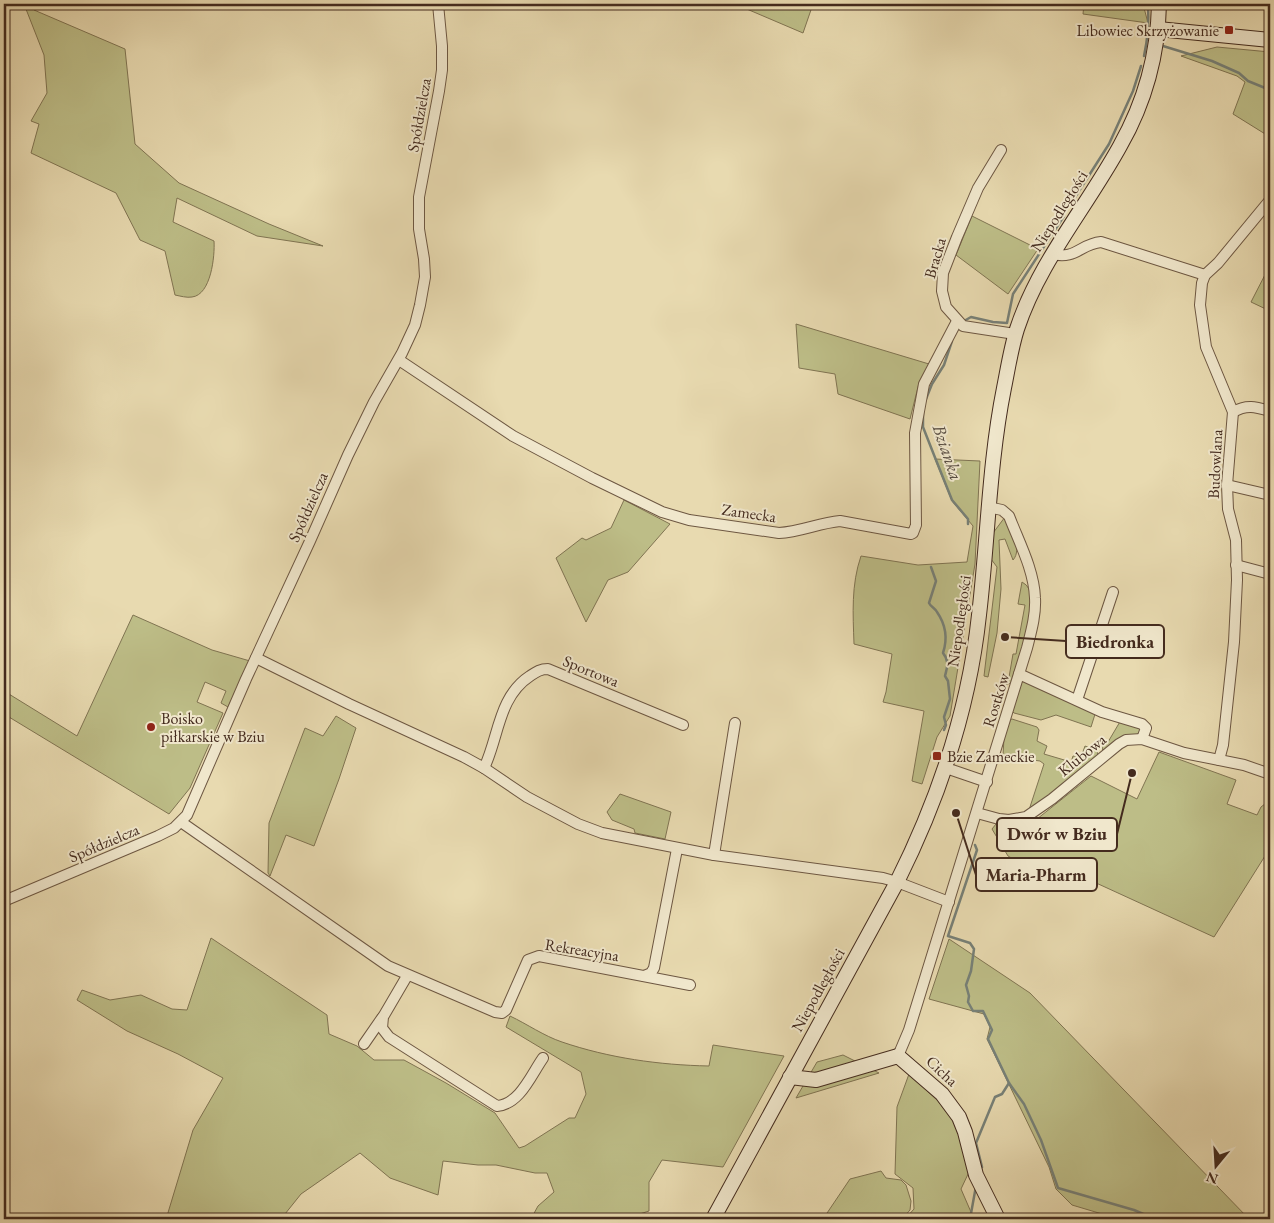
<svg xmlns="http://www.w3.org/2000/svg" width="1274" height="1223" font-family="'EB Garamond',serif">
<style>
.green{fill:#bdbd87;stroke:#807452}
.lines{fill:none;stroke-linecap:round;stroke-linejoin:round}
.stream{stroke:#778077;stroke-width:2.5}
.street-casing{stroke:#6d5742;stroke-width:12}
.secondary-casing{stroke:#442b1e;stroke-width:16}
.street{stroke:#f0e7cc;stroke-width:10}
.secondary{stroke:#f0e7cc;stroke-width:14}
.poi-dot{fill:#8f2418;stroke:#f0e7cc;stroke-width:2}
.labels{text-anchor:middle;dominant-baseline:central;stroke-width:4;stroke-linejoin:round;paint-order:stroke}
.poi-label{font-size:16px;fill:#442b1e;stroke:#f0e7cc;text-anchor:start}
.street-label{font-size:16px;fill:#442b1e;stroke:#f0e7cc}
.water-label{font-size:18px;font-style:italic;fill:#594e43;stroke:#f0e7cc}
.leader{fill:none;stroke:#442b1e;stroke-width:2}
.callout-dot{fill:#442b1e;stroke:#f0e7cc;stroke-width:2}
.callout{fill:#f0e7cc;stroke:#442b1e;stroke-width:2}
.callout-label{font-size:18px;text-anchor:middle;font-weight:bold;fill:#442b1e}
</style>
<rect width="100%" height="100%" fill="#e8dab0"/>
<filter id="stains"><feTurbulence type="fractalNoise" baseFrequency=".004" numOctaves="4"/><feColorMatrix values="0 0 0 0 .2 0 0 0 0 .09 0 0 0 0 .02 0 0 0 .5 -.17"/></filter>
<radialGradient id="worn" r=".72"><stop offset=".6" stop-color="#630" stop-opacity="0"/><stop offset="1" stop-color="#630" stop-opacity=".3"/></radialGradient>
<!-- green -->
<g class="green">
<path d="M 24,4 L 32,4 L 34,10 L 125,49 L 135,144 L 179,183 L 269,224 L 323,246 L 257,236 L 177,198 L 173,222 L 214,241 C 215,256 211,295 192,297 C 187,298 180,296 175,295 L 165,251 L 140,240 L 116,193 L 31,153 L 39,124 L 31,121 L 47,93 L 44,55 Z"/>
<path d="M 735,4 L 813,4 L 803,33 Z"/>
<path d="M 1084,4 L 1143,4 L 1148,23 L 1083,14 Z"/>
<path d="M 1217,47 L 1270,52 L 1270,137 L 1233,114 L 1245,82 L 1237,76 L 1181,56 Z"/>
<path d="M 972,216 L 1038,249 L 1008,294 L 956,255 Z"/>
<path d="M 1270,265 L 1270,311 L 1251,302 Z"/>
<path d="M 796,324 L 929,364 L 919,383 L 910,419 L 838,394 L 835,374 L 799,368 Z"/>
<path d="M 935,459 L 980,461 L 975,564 L 950,716 L 937,737 L 922,784 L 912,781 L 924,711 L 883,702 L 886,692 L 892,654 L 854,644 C 853,614 851,585 861,556 L 918,565 L 967,562 L 973,526 L 952,501 Z"/>
<path d="M 624,500 L 670,524 L 628,572 L 608,580 L 586,622 L 556,558 L 582,538 L 586,540 L 611,528 Z"/>
<path d="M 1005,517 C 1010,529 1023,549 1013,560 L 1005,539 L 999,540 L 1001,589 L 997,633 L 988,677 L 984,676 L 997,567 L 991,559 L 993,533 Z"/>
<path d="M 1022,582 C 1048,595 1016,662 1011,683 L 1005,685 L 1008,683 L 1013,654 L 1016,654 L 1025,605 L 1018,604 Z"/>
<path d="M 133,615 L 212,650 L 250,661 L 228,707 L 221,703 L 226,691 L 205,682 L 197,702 L 223,713 L 190,788 L 169,814 L 4,714 L 4,691 L 77,736 Z"/>
<path d="M 1025,680 L 1096,711 L 1091,727 L 1056,715 L 1041,720 L 1014,713 L 1012,711 L 1022,682 Z"/>
<path d="M 336,716 L 356,728 L 339,779 L 314,846 L 286,835 L 270,876 L 268,873 L 269,823 L 305,728 L 323,736 Z"/>
<path d="M 1012,719 L 1037,727 L 1039,730 L 1037,741 L 1047,746 L 1044,754 L 1071,762 L 1073,756 L 1081,757 L 1085,746 L 1097,751 L 1098,757 L 1064,785 L 1029,810 L 1044,764 L 1040,761 L 1003,756 L 1004,737 L 1009,720 Z"/>
<path d="M 1121,720 L 1142,726 L 1139,735 L 1103,751 L 1102,747 L 1103,742 L 1108,742 Z"/>
<path d="M 1159,752 L 1236,780 L 1227,804 L 1257,815 L 1261,807 L 1270,800 L 1270,848 L 1214,937 L 1070,871 L 1022,864 L 1008,856 L 992,829 L 996,824 L 1019,825 L 1037,819 L 1091,776 L 1137,799 Z"/>
<path d="M 620,794 L 671,812 L 665,839 L 635,833 L 634,829 L 612,820 L 607,812 Z"/>
<path d="M 211,938 L 327,1015 L 329,1034 L 357,1046 L 374,1060 L 404,1060 L 446,1083 L 495,1113 L 519,1148 L 525,1146 L 569,1118 L 575,1118 L 586,1094 L 581,1072 L 506,1027 L 510,1016 C 527,1024 544,1036 562,1042 C 609,1058 659,1065 709,1066 L 713,1045 L 784,1056 L 723,1167 L 662,1160 L 649,1182 L 649,1211 L 624,1219 L 533,1219 L 532,1217 L 538,1206 L 554,1192 L 547,1173 L 535,1173 L 496,1165 L 478,1165 L 443,1161 L 438,1195 L 390,1178 L 360,1153 L 301,1194 L 281,1219 L 168,1219 L 167,1216 L 193,1130 L 223,1078 L 178,1054 L 127,1031 L 77,1000 L 82,990 L 110,1000 L 141,995 L 172,1009 L 187,1010 Z"/>
<path d="M 949,939 L 1030,993 L 1249,1219 L 1119,1219 L 1072,1205 L 1056,1189 L 1049,1167 L 987,1039 L 990,1027 L 984,1014 L 929,999 Z"/>
<path d="M 843,1055 L 879,1073 L 796,1098 L 817,1062 Z"/>
<path d="M 909,1074 L 938,1101 L 956,1124 L 969,1172 L 961,1189 L 974,1219 L 905,1219 L 914,1209 L 913,1188 L 895,1174 L 897,1107 Z"/>
<path d="M 881,1171 L 886,1178 L 901,1180 L 906,1185 L 911,1201 L 910,1210 L 902,1219 L 823,1219 L 850,1179 Z"/>
</g>
<g class="lines">
<!-- stream -->
<g class="stream">
<path d="M 1163,46 L 1212,61 L 1239,73 L 1248,81 L 1270,90"/>
<path d="M 1144,56 C 1148,38 1149,21 1148,4"/>
<path d="M 1072,202 L 1109,144 L 1133,91 L 1141,66"/>
<path d="M 964,321 L 971,317 L 993,322 L 1007,323 L 1013,294 L 1064,216"/>
<path d="M 926,399 L 932,384 L 944,365 L 952,341"/>
<path d="M 923,412 L 923,427 L 934,455 L 952,500 L 968,519 L 968,524"/>
<path d="M 931,567 L 936,581 L 929,603 C 931,607 935,608 937,612 C 946,625 948,638 943,653 C 950,662 947,667 945,676 L 948,681 L 950,699 L 944,717 L 946,725 L 944,730"/>
<path d="M 975,845 L 977,850 L 948,936 L 970,943 L 974,949 L 971,971 L 966,985 L 969,996 L 968,1002 L 973,1011 L 983,1011 L 992,1030 L 988,1039 L 1009,1083 L 1002,1094 L 995,1097 L 976,1143 L 982,1167"/>
<path d="M 1009,1083 L 1024,1104 L 1041,1140 L 1058,1188 L 1134,1210 L 1155,1219"/>
<path d="M 970,1219 L 976,1186"/>
</g>
<defs>
<g id="street">
<path d="M 1001,150 L 978,188 L 957,237 L 943,273 L 942,291 L 946,307 L 963,326 L 1015,334"/>
<path d="M 1052,254 C 1076,260 1080,244 1101,242 L 1205,275"/>
<path d="M 399,360 L 513,436 L 592,478 L 662,512 L 689,520 L 779,533 C 800,532 819,523 840,521 L 911,534 L 913,533 L 916,525 L 915,433 L 924,384 L 957,321"/>
<path d="M 1233,412 C 1247,404 1256,407 1270,411"/>
<path d="M 1227,485 L 1270,495"/>
<path d="M 1236,565 L 1270,574"/>
<path d="M 256,658 L 349,704 L 464,757 L 484,768 L 527,797 L 578,824 L 602,833 L 714,855 L 883,878 L 897,882 L 949,902"/>
<path d="M 1019,674 L 1102,712 L 1142,724 L 1146,728 L 1142,739"/>
<path d="M 1077,700 L 1113,592"/>
<path d="M 1219,760 L 1223,745 L 1234,642 L 1237,580 L 1236,540 L 1228,509 L 1227,485 L 1233,412 L 1206,347 L 1200,305 L 1202,283 L 1205,275 L 1218,263 L 1270,200"/>
<path d="M 484,768 C 499,737 498,697 530,676 C 536,672 540,669 548,669 L 683,725"/>
<path d="M 946,768 L 987,782"/>
<path d="M 977,813 L 999,819 L 1009,820 L 1026,817 L 1052,799 L 1119,744 L 1126,740 L 1142,739 L 1184,753 L 1244,765 L 1270,774"/>
<path d="M 181,822 L 388,966 L 495,1012 L 502,1013 L 506,1010 L 528,960 L 539,956 L 690,985"/>
<path d="M 714,855 L 735,723"/>
<path d="M 4,901 L 158,836 L 174,828 L 187,815 L 246,679 L 310,541 L 348,455 L 374,402 L 402,353 L 415,325 L 420,305 L 425,277 L 424,259 L 419,229 L 419,197 L 439,91 L 442,70 L 442,46 L 438,4"/>
<path d="M 407,976 L 383,1017 L 382,1028 L 389,1037 L 497,1106 C 520,1104 531,1075 543,1058"/>
<path d="M 644,976 L 651,973 L 654,968 L 677,849"/>
<path d="M 364,1044 L 382,1018"/>
<path d="M 898,1056 L 909,1030 L 1027,648 C 1031,632 1036,615 1035,598 C 1034,570 1019,542 1009,516 L 1002,510 L 988,507"/>
</g>
<g id="secondary">
<path d="M 1158,29 L 1270,40"/>
<path d="M 790,1077 L 816,1080 L 898,1056 L 942,1094 L 959,1117 L 965,1132 L 976,1175 L 998,1219"/>
<path d="M 713,1219 L 897,882 C 939,798 969,709 979,615 C 988,539 989,463 1004,388 C 1008,368 1011,348 1017,329 C 1039,262 1086,208 1120,146 C 1145,102 1158,54 1159,4"/>
</g>
</defs>
<!-- street casing -->
<use href="#street" class="street-casing"/>
<!-- secondary casing -->
<use href="#secondary" class="secondary-casing"/>
<!-- street -->
<use href="#street" class="street"/>
<!-- secondary -->
<use href="#secondary" class="secondary"/>
</g>
<!-- markers -->
<g class="poi-dot">
<rect x="1224" y="25" width="10" height="10" rx="2.5"/>
<circle cx="151" cy="727" r="5"/>
<rect x="932" y="751" width="10" height="10" rx="2.5"/>
</g>
<g class="labels">
<!-- poi labels -->
<g class="poi-label">
<text x="1219" y="30" text-anchor="end">Libowiec Skrzyżowanie</text>
<text x="161" y="718">Boisko<tspan x="161" dy="18">piłkarskie w Bziu</tspan></text>
<text x="947" y="756">Bzie Zameckie</text>
</g>
<!-- street labels -->
<g class="street-label">
<text transform="translate(419 115) rotate(-80)">Spółdzielcza</text>
<text transform="translate(1059 211) rotate(-58)">Niepodległości</text>
<text transform="translate(935 258) rotate(-74)">Bracka</text>
<text transform="translate(1215 464) rotate(-87)">Budowlana</text>
<text transform="translate(308 507) rotate(-66)">Spółdzielcza</text>
<text transform="translate(749 513) rotate(8)">Zamecka</text>
<text transform="translate(959 621) rotate(-82)">Niepodległości</text>
<text transform="translate(591 671) rotate(22)">Sportowa</text>
<text transform="translate(996 700) rotate(-73)">Rostków</text>
<text transform="translate(1082 755) rotate(-39)">Klubowa</text>
<text transform="translate(104 843) rotate(-23)">Spółdzielcza</text>
<text transform="translate(582 950) rotate(9)">Rekreacyjna</text>
<text transform="translate(818 990) rotate(-61)">Niepodległości</text>
<text transform="translate(942 1071) rotate(43)">Cicha</text>
</g>
<!-- water labels -->
<g class="water-label">
<text transform="translate(948 452) rotate(71)">Bzianka</text>
</g>
</g>
<!-- callouts -->
<path class="leader" d="M1005 637L1066 641M1132 773L1117 834M956 813L976 875"/>
<g class="callout-dot">
<circle cx="1005" cy="637" r="5"/>
<circle cx="1132" cy="773" r="5"/>
<circle cx="956" cy="813" r="5"/>
</g>
<g class="callout">
<rect x="1066" y="625" width="98" height="33" rx="5"/>
<rect x="997" y="818" width="120" height="33" rx="5"/>
<rect x="976" y="858" width="121" height="33" rx="5"/>
</g>
<g class="callout-label">
<text x="1115" y="648">Biedronka</text>
<text x="1057" y="840">Dwór w Bziu</text>
<text x="1036" y="881">Maria-Pharm</text>
</g>
<!-- margin -->
<rect width="1274" height="1223" fill="none" stroke="#e8dab0" stroke-width="20"/>
<rect x="5" y="5" width="1264" height="1213" fill="none" stroke="#442b1e" stroke-width="2.5"/>
<rect x="10" y="10" width="1254" height="1203" fill="none" stroke="#442b1e"/>
<!-- north arrow -->
<g transform="translate(1216 1166) rotate(198)" stroke="#f0e7cc" stroke-width="4" paint-order="stroke">
<path d="M0-4L9 19L0 12L-9 19Z" fill="#442b1e"/>
<text y="-8" font-size="14" font-weight="bold" text-anchor="middle" fill="#442b1e">N</text>
</g>
<rect width="100%" height="100%" filter="url(#stains)"/>
<rect width="100%" height="100%" fill="url(#worn)"/>
</svg>
